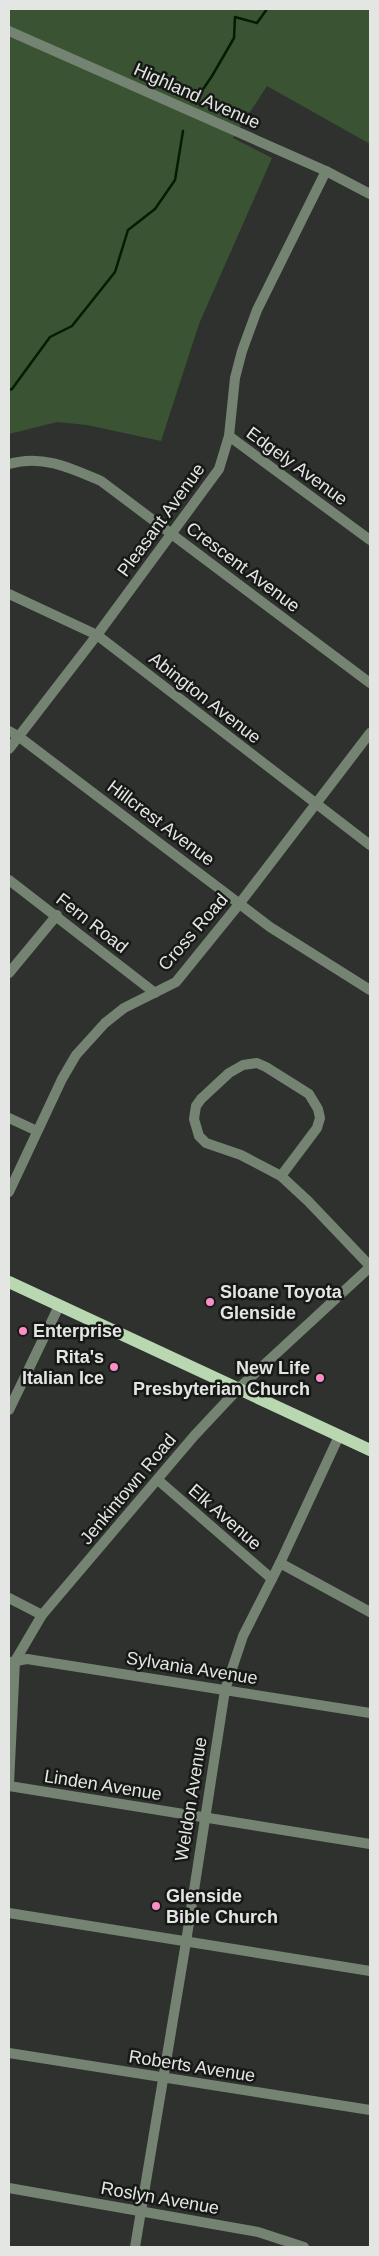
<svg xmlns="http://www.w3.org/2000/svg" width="379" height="2256" font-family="Arial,sans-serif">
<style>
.green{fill:#395333}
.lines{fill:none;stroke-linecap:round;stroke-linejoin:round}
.stream{stroke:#021e00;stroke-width:2.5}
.minor{stroke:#758472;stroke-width:10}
.major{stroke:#b9d8b2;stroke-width:12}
.poi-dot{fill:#fb8fc5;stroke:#171917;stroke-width:2}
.labels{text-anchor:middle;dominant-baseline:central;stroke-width:5;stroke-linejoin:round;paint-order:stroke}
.street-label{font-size:18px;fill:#e4e6e4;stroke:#171917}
.poi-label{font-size:18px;font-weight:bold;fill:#e4e6e4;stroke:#171917;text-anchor:start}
</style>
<rect width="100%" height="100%" fill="#2e312e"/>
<!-- green -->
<path class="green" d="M 9,9 L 370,9 L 370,144 L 267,86 L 233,138 L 272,158 L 199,324 L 161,441 L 87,425 L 57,422 L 9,434 Z"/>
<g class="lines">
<!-- stream -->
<g class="stream">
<path d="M 197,98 L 212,76 L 234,38 L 235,17 L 257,23 L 267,9"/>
<path d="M 9,390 L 12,389 L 50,337 L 72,326 L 115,272 L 128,230 L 155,209 L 175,180 L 183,131"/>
</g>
<!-- minor -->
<g class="minor">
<path d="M 9,31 L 326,171 L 370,194"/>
<path d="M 229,436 L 370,540"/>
<path d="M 9,464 C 42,454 71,468 101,481 L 370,683"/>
<path d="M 9,594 L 97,635 L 370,845"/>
<path d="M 9,731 L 18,736 L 270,927 L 370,990"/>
<path d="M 9,749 L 97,635 L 219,469 L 229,436 L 235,378 L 242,351 L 257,310 L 326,171"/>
<path d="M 9,880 L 155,993"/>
<path d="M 9,973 L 57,915"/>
<path d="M 9,1118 L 37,1131"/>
<path d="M 281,1176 L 317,1128 L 320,1118 L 318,1109 L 309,1094 L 266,1067 L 257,1063 L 243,1065 L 229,1073 L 201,1099 L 196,1106 L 194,1119 L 199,1136 L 206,1143 L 241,1155 L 281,1176 L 308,1201 L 370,1266"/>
<path d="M 9,1192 L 62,1079 L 76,1055 L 105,1023 L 124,1008 L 176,982 L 240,903 L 370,733"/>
<path d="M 9,1410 L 59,1306"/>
<path d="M 158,1480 L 272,1579"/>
<path d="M 280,1563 L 370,1612"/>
<path d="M 9,1598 L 42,1615"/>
<path d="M 11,1662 L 27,1659 L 370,1713"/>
<path d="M 9,1784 L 15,1661 L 42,1615 L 194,1436 L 239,1388 L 370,1267"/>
<path d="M 9,1786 L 370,1844"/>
<path d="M 9,1913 L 370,1971"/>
<path d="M 9,2053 L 370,2110"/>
<path d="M 9,2188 L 258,2232 L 304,2247"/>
<path d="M 135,2247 L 186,1942 L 225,1690 L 243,1636 L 280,1563 L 339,1436"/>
</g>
<!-- major -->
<path class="major" d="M 9,1282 L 370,1450"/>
</g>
<!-- markers -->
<g class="poi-dot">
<circle cx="210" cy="1302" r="5"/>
<circle cx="23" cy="1331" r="5"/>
<circle cx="114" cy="1367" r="5"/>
<circle cx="320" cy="1378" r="5"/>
<circle cx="156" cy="1906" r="5"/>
</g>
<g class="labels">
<!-- street labels -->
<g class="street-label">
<text transform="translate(197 96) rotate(24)">Highland Avenue</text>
<text transform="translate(297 466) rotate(36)">Edgely Avenue</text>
<text transform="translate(161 520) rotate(-54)">Pleasant Avenue</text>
<text transform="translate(243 567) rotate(37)">Crescent Avenue</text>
<text transform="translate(205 698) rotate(38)">Abington Avenue</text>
<text transform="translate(161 823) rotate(37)">Hillcrest Avenue</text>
<text transform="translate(92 923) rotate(38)">Fern Road</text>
<text transform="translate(193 932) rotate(-49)">Cross Road</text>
<text transform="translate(128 1489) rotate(-50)">Jenkintown Road</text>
<text transform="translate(225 1517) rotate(41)">Elk Avenue</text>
<text transform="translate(192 1668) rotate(9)">Sylvania Avenue</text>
<text transform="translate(103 1785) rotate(9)">Linden Avenue</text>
<text transform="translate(191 1799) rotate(-81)">Weldon Avenue</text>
<text transform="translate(192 2066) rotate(9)">Roberts Avenue</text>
<text transform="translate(160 2198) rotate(10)">Roslyn Avenue</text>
</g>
<!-- poi labels -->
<g class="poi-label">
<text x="220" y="1292">Sloane Toyota<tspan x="220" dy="21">Glenside</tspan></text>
<text x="33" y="1331">Enterprise</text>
<text x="104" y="1357" text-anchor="end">Rita's<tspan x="104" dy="21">Italian Ice</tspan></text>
<text x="310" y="1368" text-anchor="end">New Life<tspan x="310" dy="21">Presbyterian Church</tspan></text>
<text x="166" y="1896">Glenside<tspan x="166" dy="21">Bible Church</tspan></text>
</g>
</g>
<!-- border -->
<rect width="379" height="2256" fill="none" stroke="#e4e6e4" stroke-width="20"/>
</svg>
